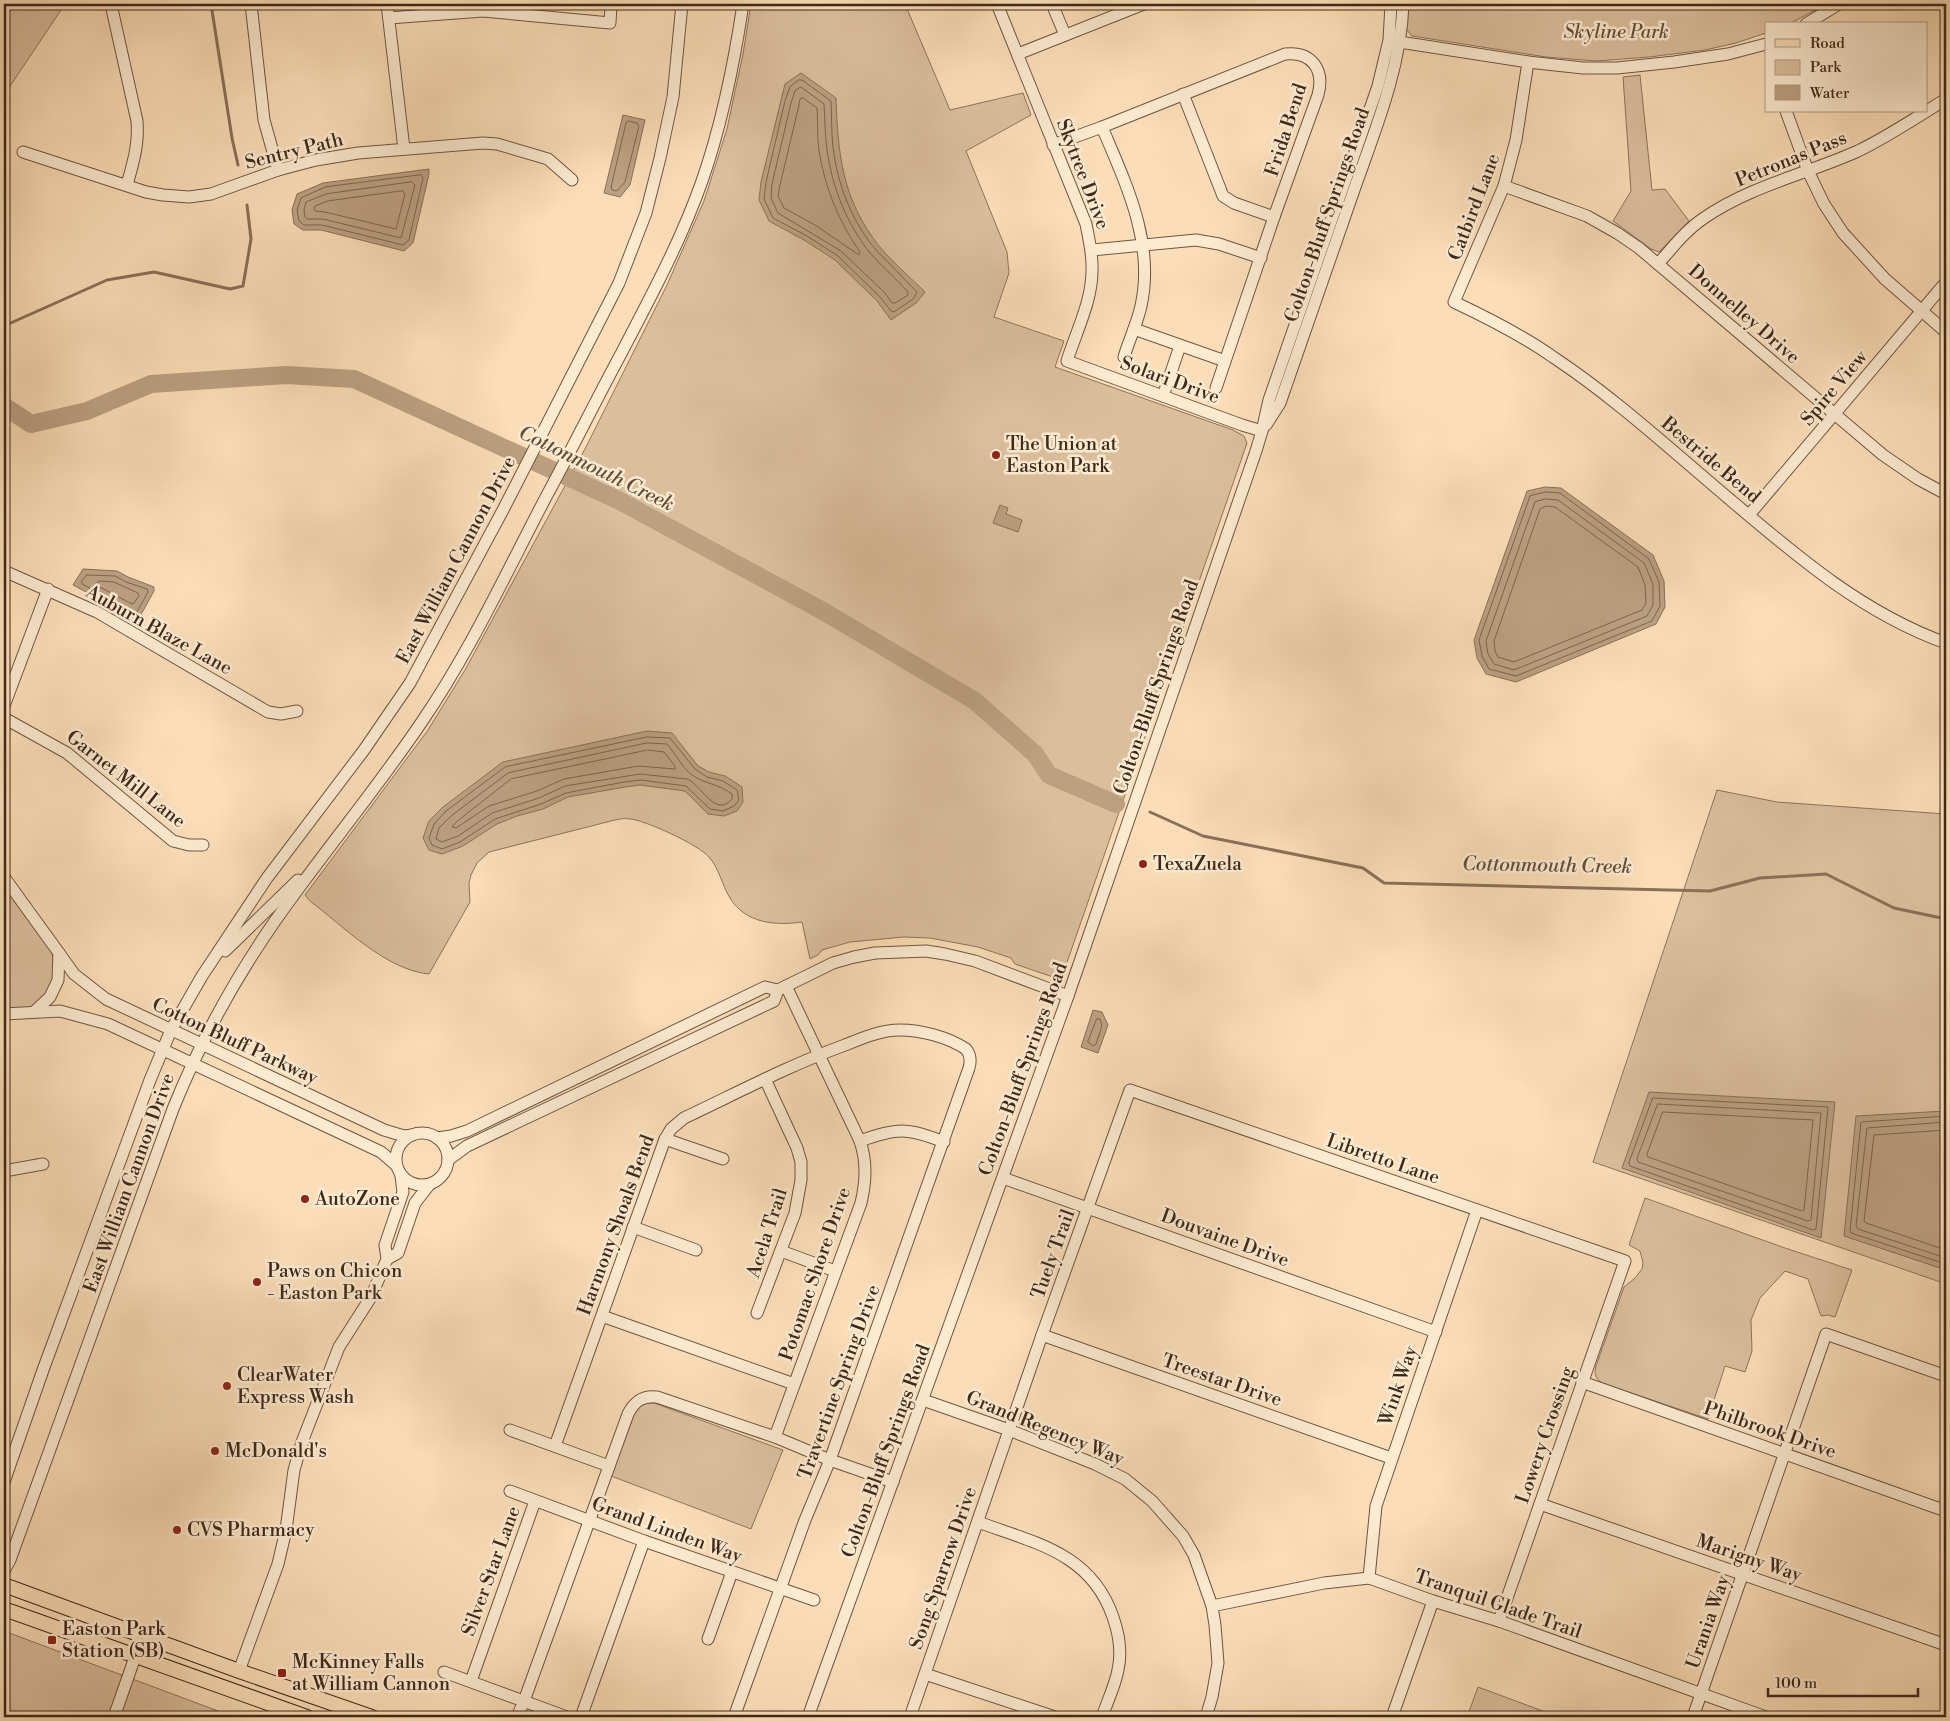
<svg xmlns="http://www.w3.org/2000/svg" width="1950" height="1721" font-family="'Libre Bodoni',serif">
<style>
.green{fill:#dbbf9d;stroke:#8d745c}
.water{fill:#bba082;stroke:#897058}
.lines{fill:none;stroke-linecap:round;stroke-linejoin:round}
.shore{stroke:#7d644e;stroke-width:1}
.stream{stroke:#897058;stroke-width:3}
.river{stroke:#bba082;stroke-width:18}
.minor-casing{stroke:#6e5642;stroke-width:13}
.major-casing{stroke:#3f281a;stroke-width:16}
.minor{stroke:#fcead1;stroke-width:11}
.major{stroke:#fbdeb8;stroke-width:14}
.poi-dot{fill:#8f2418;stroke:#fcead1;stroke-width:2}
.labels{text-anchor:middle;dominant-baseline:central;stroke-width:5;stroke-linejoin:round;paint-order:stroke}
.park-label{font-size:19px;font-style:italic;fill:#664e3b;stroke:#fcead1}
.street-label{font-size:19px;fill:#3f281a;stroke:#fcead1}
.poi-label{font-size:19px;fill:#3f281a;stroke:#fcead1;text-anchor:start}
.water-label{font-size:20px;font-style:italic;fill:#644c39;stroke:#fcead1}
</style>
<rect width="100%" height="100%" fill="#fbdeb8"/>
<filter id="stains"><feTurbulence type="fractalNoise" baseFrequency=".004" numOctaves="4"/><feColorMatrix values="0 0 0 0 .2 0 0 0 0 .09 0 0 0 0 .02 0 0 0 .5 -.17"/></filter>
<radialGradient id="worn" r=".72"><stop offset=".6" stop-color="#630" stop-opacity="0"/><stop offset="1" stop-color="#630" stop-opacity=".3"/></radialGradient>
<!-- green -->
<g class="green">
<path d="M 4,4 L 65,4 L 4,95 Z"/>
<path d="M 751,4 L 905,4 L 950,110 L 1023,93 L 1031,115 L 966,151 L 1007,252 L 1009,273 L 994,317 L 1064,341 L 1055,367 L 1233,430 L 1244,436 L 1247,443 L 1064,971 L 1057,977 L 1053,977 L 1015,964 L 1011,958 L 978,947 L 930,938 L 904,937 L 850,942 L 822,950 L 818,955 L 810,959 L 802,922 C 775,926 745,923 730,898 C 722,885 719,868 709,857 C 699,845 645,820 630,819 C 625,818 620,819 615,820 L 489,852 L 477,863 L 471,875 L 469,883 L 470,902 L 429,974 C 386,970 343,926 310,901 L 305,895 L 428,730 L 465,670 L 586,447 L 667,285 L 704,201 L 727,129 L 743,54 Z"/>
<path d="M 1407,4 L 1827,4 L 1789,24 L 1766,24 L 1766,33 L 1736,43 L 1705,50 L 1649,57 L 1597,61 L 1546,57 L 1412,36 L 1406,29 Z"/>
<path d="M 1640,75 L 1652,190 L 1665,189 L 1689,221 L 1659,252 L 1651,249 L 1613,221 L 1631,191 L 1623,77 Z"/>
<path d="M 1717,790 L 1777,802 L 1946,814 L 1946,1284 L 1593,1162 Z"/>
<path d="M 4,888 C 24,914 71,953 49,989 C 36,1010 26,1010 4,1011 Z"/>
<path d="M 1645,1198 L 1785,1248 L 1852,1270 L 1835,1317 L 1828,1315 L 1821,1316 L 1808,1279 L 1785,1271 L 1760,1298 L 1751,1320 L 1752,1351 L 1745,1372 L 1725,1366 L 1708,1419 L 1602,1383 C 1595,1378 1594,1374 1596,1366 L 1624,1287 L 1635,1278 L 1642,1269 L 1643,1263 L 1640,1251 L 1629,1245 Z"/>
<path d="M 648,1403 L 654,1403 L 783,1450 L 751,1529 L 611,1476 L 635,1412 L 643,1404 Z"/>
<path d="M 4,1631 L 234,1717 L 4,1717 Z"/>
<path d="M 1478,1687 L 1559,1717 L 1467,1717 Z"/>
</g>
<!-- water -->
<g class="water">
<path d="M 801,73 L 836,98 C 838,154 842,199 879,246 C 892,262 910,277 925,292 L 916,303 L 891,320 L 877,301 L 835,260 L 804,240 L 769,221 L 759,200 L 761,182 L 785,84 Z"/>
<path d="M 623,115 L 645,120 L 630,185 L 620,197 L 604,193 Z"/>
<path d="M 429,169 L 429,174 L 413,243 L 404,251 L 321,230 L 303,230 L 294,224 L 292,210 L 297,194 L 323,183 Z"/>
<path d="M 1545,487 L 1561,488 L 1653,555 L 1664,581 L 1665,607 L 1656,624 L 1516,682 L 1486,674 L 1477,658 L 1474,640 L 1527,491 Z"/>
<path d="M 1000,505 L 1008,508 L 1006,514 L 1022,520 L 1018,532 L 993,523 Z"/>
<path d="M 83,569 L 117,571 L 128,577 L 154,587 L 154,591 L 138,620 L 73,585 Z"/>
<path d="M 647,731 L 672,733 L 698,766 L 709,772 L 725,776 L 742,787 L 743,802 L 737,811 L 724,816 L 708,814 L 685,791 L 640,785 L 625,787 L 568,797 L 543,809 L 517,816 L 497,824 L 463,846 L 442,854 L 429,850 L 423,838 L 429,821 L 443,807 L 503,762 Z"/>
<path d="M 1093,1010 L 1102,1012 L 1108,1025 L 1098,1053 L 1081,1047 Z"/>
<path d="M 1649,1092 L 1835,1102 L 1821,1238 L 1622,1168 Z"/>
<path d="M 1946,1111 L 1946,1270 L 1844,1236 L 1856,1116 Z"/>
</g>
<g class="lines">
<!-- shore -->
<g class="shore">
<path d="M 799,80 L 802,80 L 831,101 C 832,116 831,131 833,147 C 837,183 852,223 877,251 C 890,265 904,278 917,292 L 913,299 L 894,312 L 891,311 L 880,297 L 838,256 L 807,236 L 773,218 L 764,199 L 766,182 L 785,101 L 790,87 Z"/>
<path d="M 801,87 L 824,104 C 825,119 825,135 827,150 C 832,187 847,225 871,254 C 883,268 897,279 908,292 L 908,295 L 895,303 L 892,303 L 885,293 L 841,251 L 778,213 L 771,198 L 772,184 L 791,103 L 795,91 Z"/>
<path d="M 803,98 L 817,108 C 818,122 817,137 819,151 C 825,188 839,222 860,252 L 859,255 L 815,225 L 784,208 L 778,196 L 780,185 L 799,105 L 800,99 Z"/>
<path d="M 629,121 L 637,123 L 639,126 L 625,182 L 617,191 L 612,190 L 611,187 L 626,123 Z"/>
<path d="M 421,175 L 423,178 L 409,240 L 403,245 L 322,225 L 304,225 L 299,221 L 297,210 L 301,198 L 325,187 Z"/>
<path d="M 412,182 L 415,185 L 401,238 L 323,219 L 307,219 L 305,217 L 304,210 L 306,202 L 326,194 Z"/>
<path d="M 403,191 L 405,194 L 396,229 L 325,212 L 315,211 L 314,209 L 315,206 L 328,201 Z"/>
<path d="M 1546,492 L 1560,493 L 1649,559 L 1659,582 L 1660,606 L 1652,621 L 1516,676 L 1489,669 L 1482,656 L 1479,640 L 1530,496 Z"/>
<path d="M 1546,499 L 1558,500 L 1644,563 L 1653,584 L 1653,605 L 1647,616 L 1514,670 L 1494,664 L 1488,654 L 1486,641 L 1535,502 Z"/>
<path d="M 1547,506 L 1555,507 L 1638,567 L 1645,585 L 1646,603 L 1642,610 L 1514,662 L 1498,657 L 1495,651 L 1494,641 L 1540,509 Z"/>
<path d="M 87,575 L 115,576 L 126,582 L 147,589 L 148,592 L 137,612 L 134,612 L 82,584 L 82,581 Z"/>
<path d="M 100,581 L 114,582 L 138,593 L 139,596 L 134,603 L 132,604 L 98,586 L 97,583 Z"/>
<path d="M 647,737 L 670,738 L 695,769 L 707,777 L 723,781 L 737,790 L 739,800 L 734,806 L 723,811 L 710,809 L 686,786 L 641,780 L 624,782 L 566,793 L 541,804 L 495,819 L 460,842 L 442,849 L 432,845 L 429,838 L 434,824 L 446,811 L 505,767 Z"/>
<path d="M 647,743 L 667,744 C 676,754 682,768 692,775 C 705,784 719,784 732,794 L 732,799 C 715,819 701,784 687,779 L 640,774 L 565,786 L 539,798 L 492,813 L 458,836 L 442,842 L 436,839 L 439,828 L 451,816 L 508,773 Z"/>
<path d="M 648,750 L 664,752 L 675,766 L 675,769 L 638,766 L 564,779 L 537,791 L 489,806 L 456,828 L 452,827 L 456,822 L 511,779 Z"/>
<path d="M 1097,1019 L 1100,1019 L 1102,1026 L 1096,1044 L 1093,1046 L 1088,1042 Z"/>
<path d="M 1653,1098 L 1828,1107 L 1816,1229 L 1813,1230 L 1630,1166 L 1629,1163 Z"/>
<path d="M 1658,1104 L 1821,1113 L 1811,1220 L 1808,1221 L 1638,1162 L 1637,1159 Z"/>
<path d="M 1663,1112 L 1813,1120 L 1804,1210 L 1802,1211 L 1648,1157 L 1647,1155 Z"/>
<path d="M 1946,1116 L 1861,1122 L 1850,1231 L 1851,1233 L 1946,1264"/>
<path d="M 1946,1122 L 1867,1128 L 1856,1226 L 1858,1229 L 1946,1258"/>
<path d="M 1946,1130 L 1874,1135 L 1864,1221 L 1866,1223 L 1946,1250"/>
</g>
<!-- stream -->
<g class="stream">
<path d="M 211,4 L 232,138 L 238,165"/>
<path d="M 4,326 L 107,280 L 154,272 L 230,289 L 243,286 L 251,239 L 247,205"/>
<path d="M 1150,812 L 1203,836 L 1363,868 L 1384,883 L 1710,891 L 1760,878 L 1826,874 L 1894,908 L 1946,919"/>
</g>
<!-- river -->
<path class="river" d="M 4,406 L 31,424 L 87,411 L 151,384 L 286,375 L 354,379 L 620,501 L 823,611 L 975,701 L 1035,754 L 1049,775 L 1116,804"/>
<defs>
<g id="minor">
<path d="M 251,4 L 264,120 L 278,170"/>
<path d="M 387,4 L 404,149"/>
<path d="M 997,4 L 1086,224 C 1089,240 1093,255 1092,271 C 1092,301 1076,332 1067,361 L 1242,425 L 1262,431"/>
<path d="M 1052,4 L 1065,35"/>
<path d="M 112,9 L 137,121 C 139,144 133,163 127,185"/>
<path d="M 389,18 L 483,11 L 610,23 L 611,4"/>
<path d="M 1806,24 L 1839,4"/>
<path d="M 1393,41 L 1528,62 L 1583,68 L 1617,68 L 1674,62 L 1728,54 L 1766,44"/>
<path d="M 1018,54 L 1144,4"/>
<path d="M 1528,62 L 1516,140 L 1504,186 L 1454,302 C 1488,318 1522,335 1553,357 C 1615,398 1670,449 1727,497 C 1794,554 1862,613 1946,643"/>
<path d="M 1183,94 L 1223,196 L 1234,203 L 1274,217"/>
<path d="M 1786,111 L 1808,171 L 1824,204 L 1843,233 L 1885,279 L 1946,332"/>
<path d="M 1102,127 C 1126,184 1155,243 1141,306 C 1137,324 1129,340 1124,357"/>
<path d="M 1053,145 L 1102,127 L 1285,54 C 1311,51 1325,69 1318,95 L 1274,217 L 1216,388"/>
<path d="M 23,152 L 146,192 L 163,195 L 189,197 L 211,194 L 278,170 L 316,160 L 358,153 L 483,143 L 497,144 L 548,159 L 572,180"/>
<path d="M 1504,186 L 1587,216 L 1617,233 L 1639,248 L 1883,455 L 1918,479 L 1946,494"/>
<path d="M 1092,250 L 1196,240 L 1219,244 L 1261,258"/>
<path d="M 1658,264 C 1673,247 1686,230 1704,218 C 1750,186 1807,174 1858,151 C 1889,136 1917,117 1946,99"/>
<path d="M 1134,329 L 1225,361"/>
<path d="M 1163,396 L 1180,346"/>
<path d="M 1266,425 L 1280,403 C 1305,331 1330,259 1355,187 C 1376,128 1401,67 1403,4"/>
<path d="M 1749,515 L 1946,282"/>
<path d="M 4,571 L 97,612 L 268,712 L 281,714 L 297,711"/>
<path d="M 4,706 L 48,589"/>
<path d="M 4,718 L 67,753 L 173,841 L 189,845 L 203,845"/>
<path d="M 4,877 L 59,953 L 58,980 L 50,997 L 34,1012"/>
<path d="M 225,951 L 298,880"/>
<path d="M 59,953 L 74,974 L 106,999 L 384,1130 L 404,1136 L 412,1135"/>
<path d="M 4,1014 L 60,1011 L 108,1024 L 381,1152 L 396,1165"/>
<circle cx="422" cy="1159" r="26"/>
<path d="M 437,1138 L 451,1136 L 467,1131 L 765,987 L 778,990 L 833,963 L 854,957 L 875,953 L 926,951 L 945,954 L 975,961 L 1068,996"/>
<path d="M 665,1139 L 723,1159"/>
<path d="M 860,1141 C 896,1128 907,1127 944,1142"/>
<path d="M 448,1160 L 467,1146 L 774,1001 L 778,990"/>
<path d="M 4,1171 L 43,1164"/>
<path d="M 1003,1178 L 1436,1332"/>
<path d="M 633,1227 L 696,1250"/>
<path d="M 781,1251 L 835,1271"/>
<path d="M 387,1259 L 398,1253 L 415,1203 L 429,1185"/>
<path d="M 757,1313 L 795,1213 L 801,1180 L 801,1162 L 797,1148 L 765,1079"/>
<path d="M 602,1316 L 794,1384"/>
<path d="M 1042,1335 L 1391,1458"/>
<path d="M 1582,1382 L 1946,1511"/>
<path d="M 923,1400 L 1009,1430 L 1095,1464 L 1125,1479 L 1152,1501 L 1183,1536 L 1194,1555 L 1212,1606 L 1215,1625 L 1218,1663 L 1212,1697 L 1206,1717"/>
<path d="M 510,1430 L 609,1466"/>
<path d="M 775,1437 L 861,1203 C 866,1181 867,1162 860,1141 L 786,986"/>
<path d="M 555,1446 L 665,1139 L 671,1129 L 684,1118 C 737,1093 790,1065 845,1045 C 862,1038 881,1030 900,1030 C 921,1030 948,1037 966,1049 C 971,1055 971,1061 969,1068 L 830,1460 L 805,1520 L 734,1717"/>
<path d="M 4,1482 L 43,1370 L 150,1080 L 171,1030 L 202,976 L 267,878 L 364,750 L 410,683 L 503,510 L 619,283 L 646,213 L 660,158 L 673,97 L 682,4"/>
<path d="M 510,1491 L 644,1541 L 814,1600"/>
<path d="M 1540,1504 L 1946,1645"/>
<path d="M 978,1522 C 1035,1543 1091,1553 1113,1617 C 1119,1634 1122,1652 1118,1670 C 1115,1686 1107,1702 1102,1717"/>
<path d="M 4,1571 L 10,1560 L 173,1109 C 200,1042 234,980 275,921 C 322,854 375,791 421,723 C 470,652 506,573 546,497 C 572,449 596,400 622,352 C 651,296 681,241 702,181 C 722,124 734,64 743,4"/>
<path d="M 1369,1578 L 1376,1506 L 1477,1210"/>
<path d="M 1212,1606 L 1324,1583 L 1369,1578 L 1433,1601 L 1499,1621 L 1766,1717"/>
<path d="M 708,1639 L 732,1572"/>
<path d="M 239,1671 L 278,1564 L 286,1530 L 294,1470 L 302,1442 L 339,1347 L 371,1297 L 387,1259 L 385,1245 L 403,1192 L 401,1176"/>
<path d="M 444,1672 L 567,1717"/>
<path d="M 925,1674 L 1055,1717"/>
<path d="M 471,1681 L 535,1501"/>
<path d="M 114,1717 L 135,1657"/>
<path d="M 517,1717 L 524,1701 L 628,1414 C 634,1402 642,1395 657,1397 L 775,1437 L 830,1460 L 893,1482"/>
<path d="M 581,1717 L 644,1541"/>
<path d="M 808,1717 L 1068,996 L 1256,451 L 1262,431 L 1269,400 L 1378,86 L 1389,40 L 1391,4"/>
<path d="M 910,1717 L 1042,1335 L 1130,1090 L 1625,1261 L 1499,1621"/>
<path d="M 1392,1717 L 1433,1601"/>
<path d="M 1693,1717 L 1826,1334 L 1946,1376"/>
</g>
<g id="major">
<path d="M 4,1585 L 239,1671 L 372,1717"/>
<path d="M 4,1609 L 307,1717"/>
</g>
</defs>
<!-- minor casing -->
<use href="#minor" class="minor-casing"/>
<!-- major casing -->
<use href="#major" class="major-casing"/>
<!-- minor -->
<use href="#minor" class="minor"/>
<!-- major -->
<use href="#major" class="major"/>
</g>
<!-- markers -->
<g class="poi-dot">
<circle cx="996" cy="455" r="5"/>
<circle cx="1143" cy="864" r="5"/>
<circle cx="305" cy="1199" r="5"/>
<circle cx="257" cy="1282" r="5"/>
<circle cx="227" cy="1386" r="5"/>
<circle cx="215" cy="1451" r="5"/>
<circle cx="177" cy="1530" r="5"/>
<rect x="47" y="1635" width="10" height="10" rx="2.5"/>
<rect x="277" y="1668" width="10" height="10" rx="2.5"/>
</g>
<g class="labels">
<!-- park labels -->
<g class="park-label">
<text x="1616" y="32">Skyline Park</text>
</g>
<!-- street labels -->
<g class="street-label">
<text transform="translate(1286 130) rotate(-72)">Frida Bend</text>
<text transform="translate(294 151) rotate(-14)">Sentry Path</text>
<text transform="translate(1791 159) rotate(-22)">Petronas Pass</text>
<text transform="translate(1083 174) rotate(69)">Skytree Drive</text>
<text transform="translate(1474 207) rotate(-69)">Catbird Lane</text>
<text transform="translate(1327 215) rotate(-71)">Colton-Bluff Springs Road</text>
<text transform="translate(1744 314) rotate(41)">Donnelley Drive</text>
<text transform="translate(1170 380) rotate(20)">Solari Drive</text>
<text transform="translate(1834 388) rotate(-50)">Spire View</text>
<text transform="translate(1711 460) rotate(40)">Bestride Bend</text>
<text transform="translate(456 560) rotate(-62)">East William Cannon Drive</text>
<text transform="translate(159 630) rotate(29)">Auburn Blaze Lane</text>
<text transform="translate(1156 687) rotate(-71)">Colton-Bluff Springs Road</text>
<text transform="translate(126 779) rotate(38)">Garnet Mill Lane</text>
<text transform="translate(235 1041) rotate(25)">Cotton Bluff Parkway</text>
<text transform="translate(1023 1069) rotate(-70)">Colton-Bluff Springs Road</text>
<text transform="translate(1383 1159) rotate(19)">Libretto Lane</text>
<text transform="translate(129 1183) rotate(-70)">East William Cannon Drive</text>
<text transform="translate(616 1225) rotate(-70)">Harmony Shoals Bend</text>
<text transform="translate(767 1233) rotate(-72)">Acela Trail</text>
<text transform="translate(1225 1238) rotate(20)">Douvaine Drive</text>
<text transform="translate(1053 1254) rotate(-70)">Tuely Trail</text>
<text transform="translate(815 1274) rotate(-71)">Potomac Shore Drive</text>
<text transform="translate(1222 1380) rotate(19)">Treestar Drive</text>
<text transform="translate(839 1382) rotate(-70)">Travertine Spring Drive</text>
<text transform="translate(1398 1386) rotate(-71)">Wink Way</text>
<text transform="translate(1045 1428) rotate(22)">Grand Regency Way</text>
<text transform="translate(1770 1430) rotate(19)">Philbrook Drive</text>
<text transform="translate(1545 1435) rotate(-71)">Lowery Crossing</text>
<text transform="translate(886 1451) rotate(-70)">Colton-Bluff Springs Road</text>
<text transform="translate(667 1530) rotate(20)">Grand Linden Way</text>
<text transform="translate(1749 1558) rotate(19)">Marigny Way</text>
<text transform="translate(943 1568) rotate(-71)">Song Sparrow Drive</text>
<text transform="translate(491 1571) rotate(-70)">Silver Star Lane</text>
<text transform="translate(1498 1604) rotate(19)">Tranquil Glade Trail</text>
<text transform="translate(1708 1622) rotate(-71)">Urania Way</text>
</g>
<!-- poi labels -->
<g class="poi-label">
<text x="1006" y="444">The Union at<tspan x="1006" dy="22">Easton Park</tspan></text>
<text x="1153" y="864">TexaZuela</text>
<text x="315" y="1199">AutoZone</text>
<text x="267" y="1271">Paws on Chicon<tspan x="267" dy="22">- Easton Park</tspan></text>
<text x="237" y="1375">ClearWater<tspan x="237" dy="22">Express Wash</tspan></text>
<text x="225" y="1451">McDonald's</text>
<text x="187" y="1530">CVS Pharmacy</text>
<text x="62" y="1629">Easton Park<tspan x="62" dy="22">Station (SB)</tspan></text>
<text x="292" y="1662">McKinney Falls<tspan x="292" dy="22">at William Cannon</tspan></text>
</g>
<!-- water labels -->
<g class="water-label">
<text transform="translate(596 469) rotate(26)">Cottonmouth Creek</text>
<text transform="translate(1547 866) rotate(1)">Cottonmouth Creek</text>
</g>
</g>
<!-- margin -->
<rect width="1950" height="1721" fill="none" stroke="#fbdeb8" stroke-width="20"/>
<rect x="5" y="5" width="1940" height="1711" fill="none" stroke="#3f281a" stroke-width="2.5"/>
<rect x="10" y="10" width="1930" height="1701" fill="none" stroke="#3f281a"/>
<!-- legend -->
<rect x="1765" y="22" width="162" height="90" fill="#fcead1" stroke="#b09c88"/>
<rect x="1775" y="39" width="25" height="8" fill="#fbdeb8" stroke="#b09c88"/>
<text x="1810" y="48" font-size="15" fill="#3f281a">Road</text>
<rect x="1775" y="60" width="25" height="15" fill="#dbbf9d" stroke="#b09c88"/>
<text x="1810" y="72" font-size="15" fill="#3f281a">Park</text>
<rect x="1775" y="85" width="25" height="15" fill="#bba082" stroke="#b09c88"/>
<text x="1810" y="98" font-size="15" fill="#3f281a">Water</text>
<!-- scale -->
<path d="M1768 1688v8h150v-8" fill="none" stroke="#3f281a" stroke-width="2.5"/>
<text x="1775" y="1688" font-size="15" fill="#3f281a" stroke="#fcead1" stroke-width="4" paint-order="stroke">100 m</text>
<rect width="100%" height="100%" filter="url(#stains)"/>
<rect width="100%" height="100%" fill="url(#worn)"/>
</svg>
